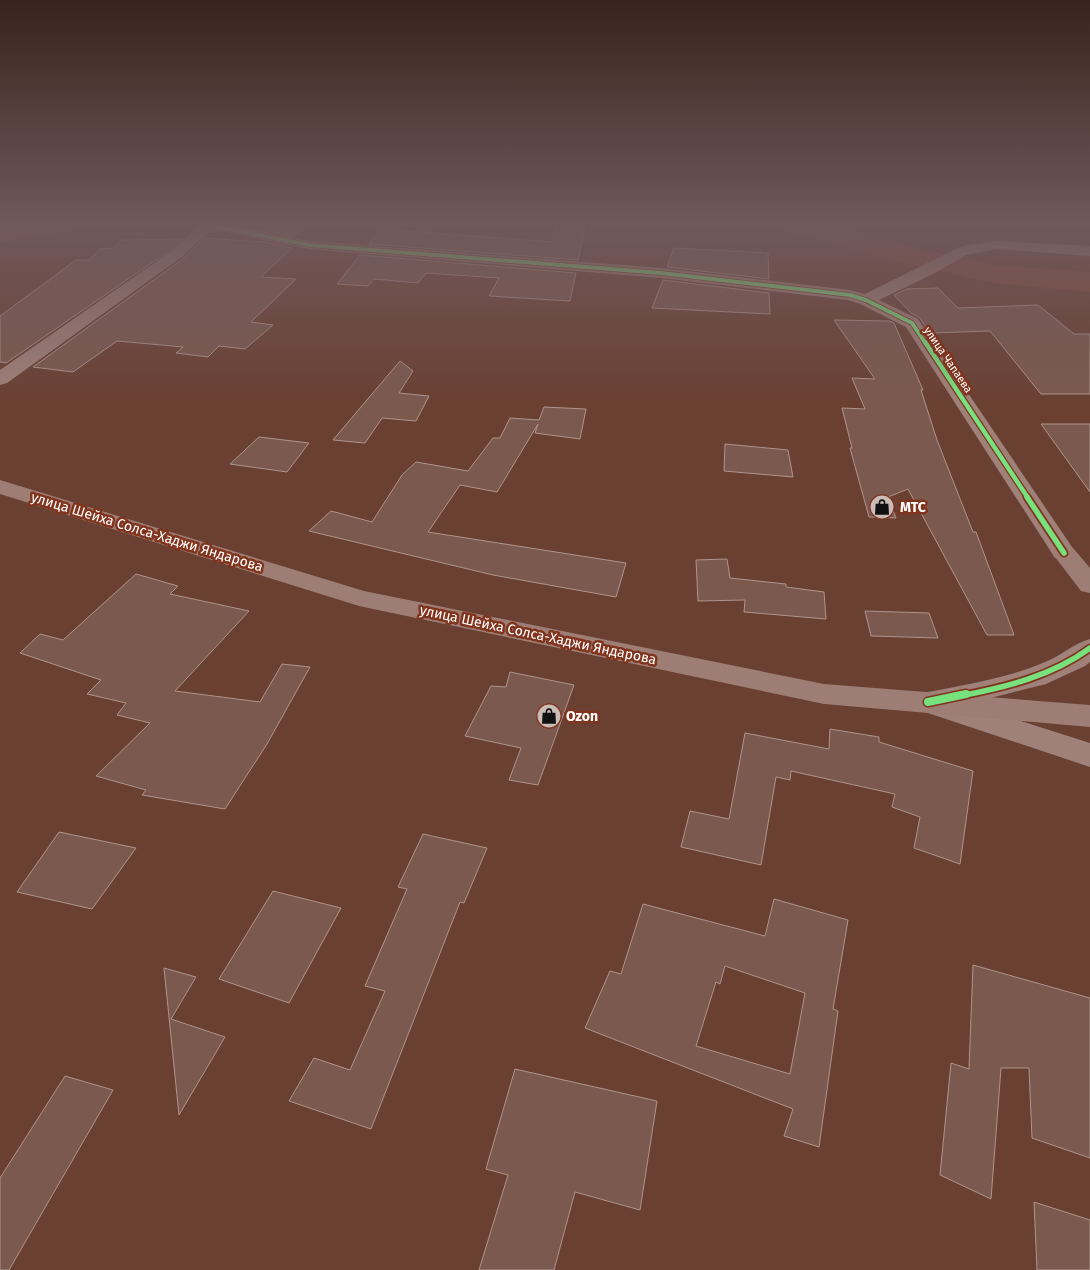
<svg xmlns="http://www.w3.org/2000/svg" width="1090" height="1270" font-family="'Fira Sans',sans-serif">
<style>
.green{fill:#9a4a33}
.lines{fill:none;stroke-linecap:round;stroke-linejoin:round}
.river{fill:#804838;fill-rule:evenodd}
.building{fill:#7b594f;stroke:#af948c;fill-rule:evenodd}
.minor{fill:#a08179;fill-rule:evenodd}
.tertiary{fill:#a08179;fill-rule:evenodd}
.secondary{fill:#9d7d74;fill-rule:evenodd}
.cycleway-far3-casing{stroke:#80341d;stroke-width:5.5}
.cycleway-far2-casing{stroke:#80341d;stroke-width:7}
.cycleway-far1-casing{stroke:#80341d;stroke-width:9}
.cycleway-casing{stroke:#80341d;stroke-width:11}
.cycleway-far3{stroke:#77e17e;stroke-width:4}
.cycleway-far2{stroke:#77e17e;stroke-width:4.5}
.cycleway-far1{stroke:#77e17e;stroke-width:5.5}
.cycleway{stroke:#77e17e;stroke-width:8}
.labels{text-anchor:middle;dominant-baseline:central;stroke-width:5;stroke-linejoin:round;paint-order:stroke}
.far-street-label{font-size:11px;fill:#fff;stroke:#80341d}
.poi-label{font-size:14px;font-weight:bold;fill:#fff;stroke:#80341d;text-anchor:start}
.street-label{font-size:14px;fill:#fff;stroke:#80341d}
</style>
<rect width="100%" height="100%" fill="#6a4033"/>
<!-- green -->
<path class="green" d="M 0,222 L 93,222 L 57,233 L 0,243 Z"/>
<g class="lines">
<!-- river -->
<path class="river" d="M 772,222 L 819,222 L 912,247 L 993,265 L 1090,272 L 1090,292 L 993,283 L 897,261 L 776,228 Z"/>
</g>
<!-- building -->
<g class="building">
<path d="M 265,222 L 295,222 L 279,233 L 264,230 Z"/>
<path d="M 557,222 L 586,222 L 578,260 L 369,244 L 381,229 L 552,242 Z"/>
<path d="M 204,238 L 264,242 L 292,248 L 261,277 L 296,279 L 251,322 L 273,325 L 245,349 L 219,346 L 208,357 L 176,353 L 183,347 L 117,341 L 73,372 L 33,367 L 184,258 Z"/>
<path d="M 183,239 L 172,249 L 6,363 L 0,362 L 0,316 L 76,260 L 89,260 L 100,249 L 114,248 L 121,240 Z"/>
<path d="M 674,248 L 768,253 L 769,279 L 667,267 Z"/>
<path d="M 360,255 L 576,273 L 570,301 L 489,296 L 499,278 L 426,273 L 418,283 L 374,279 L 368,286 L 337,284 Z"/>
<path d="M 663,280 L 769,293 L 770,314 L 652,308 Z"/>
<path d="M 938,288 L 958,308 L 1038,305 L 1074,334 L 1090,334 L 1090,394 L 1041,394 L 990,331 L 930,333 L 920,318 L 911,313 L 894,295 L 907,289 Z"/>
<path d="M 834,320 L 889,321 L 894,323 L 923,390 L 921,390 L 937,440 L 973,532 L 976,532 L 1014,635 L 987,635 L 908,489 L 888,497 L 896,518 L 869,517 L 850,448 L 852,448 L 842,408 L 865,409 L 852,378 L 875,379 Z"/>
<path d="M 400,361 L 413,371 L 399,393 L 429,396 L 416,421 L 382,418 L 365,443 L 333,440 Z"/>
<path d="M 544,407 L 586,409 L 580,439 L 535,433 L 538,424 L 497,492 L 460,485 L 428,532 L 626,563 L 616,597 L 493,575 L 309,531 L 331,511 L 372,522 L 402,475 L 416,462 L 468,471 L 493,438 L 500,438 L 510,418 L 539,420 Z"/>
<path d="M 1041,424 L 1090,424 L 1090,492 Z"/>
<path d="M 259,437 L 309,443 L 287,472 L 230,464 Z"/>
<path d="M 725,444 L 788,450 L 793,477 L 724,471 Z"/>
<path d="M 727,559 L 730,578 L 786,584 L 786,587 L 824,592 L 826,619 L 744,612 L 745,600 L 698,601 L 696,560 Z"/>
<path d="M 136,574 L 178,586 L 170,594 L 249,611 L 175,691 L 260,702 L 282,664 L 310,667 L 267,744 L 225,809 L 142,795 L 146,790 L 96,776 L 150,723 L 117,715 L 126,703 L 87,694 L 101,680 L 20,653 L 40,634 L 63,640 Z"/>
<path d="M 865,611 L 929,613 L 938,638 L 871,636 Z"/>
<path d="M 510,672 L 574,685 L 538,785 L 509,780 L 521,748 L 465,736 L 491,686 L 506,687 Z"/>
<path d="M 830,729 L 879,737 L 879,742 L 973,771 L 960,864 L 914,848 L 920,817 L 892,807 L 895,794 L 791,771 L 790,780 L 776,777 L 761,865 L 681,847 L 690,811 L 729,819 L 745,733 L 829,749 Z"/>
<path d="M 59,832 L 136,848 L 92,909 L 17,892 Z"/>
<path d="M 423,834 L 487,848 L 464,903 L 460,902 L 371,1129 L 289,1101 L 314,1058 L 350,1070 L 385,991 L 365,986 L 407,889 L 398,887 Z"/>
<path d="M 273,891 L 341,908 L 289,1003 L 219,979 Z"/>
<path d="M 774,899 L 848,920 L 833,1009 L 838,1011 L 819,1147 L 784,1136 L 793,1109 L 585,1028 L 610,971 L 621,974 L 643,904 L 765,936 ZM 725,966 L 805,993 L 790,1074 L 696,1046 L 716,982 L 720,984 Z"/>
<path d="M 973,965 L 1090,998 L 1090,1158 L 1032,1138 L 1029,1068 L 1001,1068 L 991,1199 L 940,1175 L 951,1063 L 969,1069 Z"/>
<path d="M 164,968 L 196,977 L 171,1019 L 225,1037 L 179,1115 Z"/>
<path d="M 515,1069 L 657,1101 L 640,1210 L 575,1192 L 554,1270 L 479,1270 L 508,1175 L 486,1169 Z"/>
<path d="M 65,1076 L 113,1090 L 9,1270 L 0,1270 L 0,1178 Z"/>
<path d="M 1034,1202 L 1090,1220 L 1090,1270 L 1037,1270 Z"/>
</g>
<g class="lines">
<!-- minor -->
<g class="minor">
<path d="M 204,222 L 214,222 L 216,225 L 183,256 L 7,383 L 0,385 L 0,370 L 173,250 Z"/>
<path d="M 299,222 L 316,222 L 286,243 L 276,243 L 274,240 L 276,237 Z"/>
</g>
<!-- tertiary -->
<g class="tertiary">
<path d="M 196,222 L 217,222 L 309,241 L 661,268 L 850,290 L 865,294 L 962,246 L 997,241 L 1090,246 L 1090,256 L 997,249 L 966,255 L 931,275 L 879,300 L 918,319 L 1076,553 L 1073,558 L 1064,560 L 1055,558 L 906,327 L 860,304 L 848,300 L 661,278 L 309,249 L 209,229 L 198,225 Z"/>
<path d="M 1090,639 L 1090,662 L 1085,666 L 1046,684 L 967,704 L 1090,743 L 1090,767 L 925,712 L 918,709 L 913,702 L 918,695 L 928,692 C 967,684 1008,678 1045,662 C 1061,656 1074,643 1090,639 Z"/>
</g>
<!-- secondary -->
<g class="secondary">
<path d="M 0,480 L 364,591 L 824,684 L 1090,705 L 1090,727 L 824,704 L 359,606 L 0,494 Z"/>
<path d="M 1064,546 L 1073,548 L 1090,568 L 1090,593 L 1081,591 L 1052,553 L 1055,548 Z"/>
</g>
<defs>
<path id="cycleway-far3" d="M 203,222 L 209,225 L 309,245 L 661,273 L 850,295 L 866,300 L 912,323 L 926,344"/>
<path id="cycleway-far2" d="M 925,342 L 1028,498"/>
<g id="cycleway-far1">
<path d="M 1027,497 L 1064,553"/>
<path d="M 960,696 C 1006,687 1052,676 1090,648"/>
</g>
<path id="cycleway" d="M 928,702 L 966,694"/>
</defs>
<!-- cycleway-far3 casing -->
<use href="#cycleway-far3" class="cycleway-far3-casing"/>
<!-- cycleway-far2 casing -->
<use href="#cycleway-far2" class="cycleway-far2-casing"/>
<!-- cycleway-far1 casing -->
<use href="#cycleway-far1" class="cycleway-far1-casing"/>
<!-- cycleway casing -->
<use href="#cycleway" class="cycleway-casing"/>
<!-- cycleway-far3 -->
<use href="#cycleway-far3" class="cycleway-far3"/>
<!-- cycleway-far2 -->
<use href="#cycleway-far2" class="cycleway-far2"/>
<!-- cycleway-far1 -->
<use href="#cycleway-far1" class="cycleway-far1"/>
<!-- cycleway -->
<use href="#cycleway" class="cycleway"/>
</g>
<!-- sky -->
<linearGradient id="sky" x2="0" y2="1"><stop stop-color="#3a231c"/><stop offset="0.56" stop-color="#70595b"/><stop offset="1" stop-color="#70595b" stop-opacity="0"/></linearGradient>
<rect width="1090" height="400" fill="url(#sky)"/>
<!-- icons -->
<defs>
<symbol id="shop-disc" viewBox="-11 -11 22 22"><circle r="9.5" fill="#cbbcb8" stroke="#80341d"/><path d="M-5-2.5h2.3a2.7 3.5 0 0 1 5.4 0H5L5.5 6h-11ZM-1.5-2.5h3a1.5 2.3 0 0 0-3 0Z" fill="#111"/></symbol>
</defs>
<g fill-rule="evenodd">
<use href="#shop-disc" x="868" y="493" width="28" height="28"/>
<use href="#shop-disc" x="535" y="702" width="28" height="28"/>
</g>
<g class="labels">
<!-- far-street labels -->
<g class="far-street-label">
<text transform="translate(948 360) rotate(56)">улица Чапаева</text>
</g>
<!-- poi labels -->
<g class="poi-label">
<text x="900" y="507">МТС</text>
<text x="566" y="716">Ozon</text>
</g>
<!-- street labels -->
<g class="street-label">
<text transform="translate(147 532) rotate(17)">улица Шейха Солса-Хаджи Яндарова</text>
<text transform="translate(538 635) rotate(12)">улица Шейха Солса-Хаджи Яндарова</text>
</g>
</g>
</svg>
